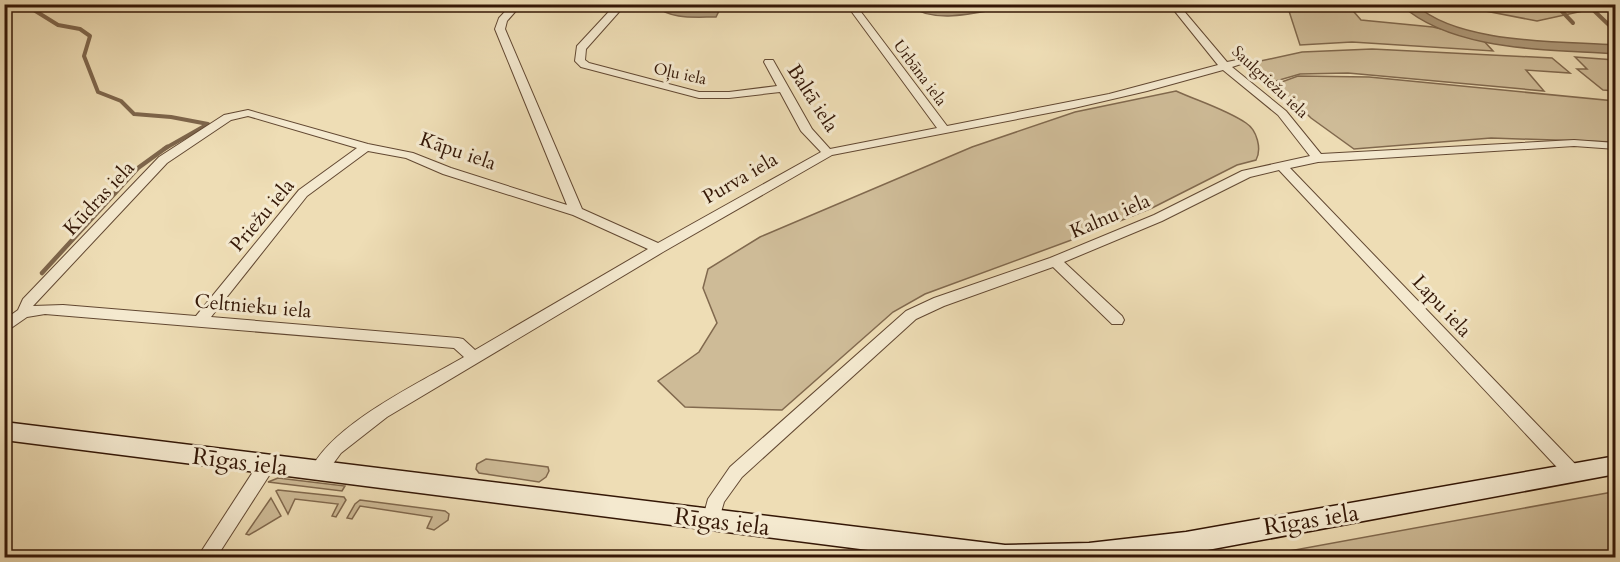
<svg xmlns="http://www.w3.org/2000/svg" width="1620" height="562" font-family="Cardo,serif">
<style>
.green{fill:#cebb97;stroke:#81694e;stroke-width:1.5}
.water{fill:#af9a7a;stroke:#7e664c;stroke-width:1.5}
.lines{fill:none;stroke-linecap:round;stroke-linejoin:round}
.stream-far1{stroke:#7e664c;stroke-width:4}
.stream{stroke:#7e664c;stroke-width:4.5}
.minor-casing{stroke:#624832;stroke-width:2}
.secondary-casing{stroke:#341706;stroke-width:3}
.minor{fill:#f4e9cf;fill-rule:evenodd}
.secondary{fill:#f4e9cf;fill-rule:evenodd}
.labels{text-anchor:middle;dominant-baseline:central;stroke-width:6;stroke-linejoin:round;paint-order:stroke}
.far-street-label{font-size:16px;fill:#341706;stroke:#f4e9cf}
.street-label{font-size:20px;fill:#341706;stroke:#f4e9cf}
.near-street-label{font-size:24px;fill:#341706;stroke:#f4e9cf}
</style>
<rect width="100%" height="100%" fill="#eeddb5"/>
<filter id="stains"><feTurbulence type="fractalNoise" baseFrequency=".00333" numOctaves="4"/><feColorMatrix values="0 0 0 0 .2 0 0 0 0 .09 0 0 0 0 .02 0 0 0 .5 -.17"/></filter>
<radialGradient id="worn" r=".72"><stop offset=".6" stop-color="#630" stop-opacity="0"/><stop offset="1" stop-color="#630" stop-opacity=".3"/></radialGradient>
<!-- green -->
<g class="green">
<path d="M 1615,4 L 1537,21 L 1454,5 L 1454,4 Z"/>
<path d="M 1284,5 L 1348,5 L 1361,20 L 1433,27 L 1482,39 L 1493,51 L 1352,42 L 1300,45 L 1288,8 Z"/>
<path d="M 1372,49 L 1552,58 L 1570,73 L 1526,70 L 1544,91 L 1348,73 L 1300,74 L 1266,84 L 1242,65 L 1302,52 Z"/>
<path d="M 1575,57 L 1615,60 L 1615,91 L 1603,90 L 1577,69 L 1587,69 Z"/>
<path d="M 1298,76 L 1369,77 L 1615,101 L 1615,142 L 1491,138 L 1354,149 L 1311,118 L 1276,84 Z"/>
<path d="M 1176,91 C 1198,101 1225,109 1246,123 C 1257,130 1262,149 1256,160 L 1237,165 L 1152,208 L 1085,235 L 925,294 L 893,312 L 782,410 L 685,407 L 658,381 L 699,352 L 717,323 L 703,288 L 708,269 L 760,237 L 972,147 L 1075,112 Z"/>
<path d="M 486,459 L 548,467 L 549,471 L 546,477 L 539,482 L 479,473 L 476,469 L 477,464 Z"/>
<path d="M 278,478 L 345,486 L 342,491 L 268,482 Z"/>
<path d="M 278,490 L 344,497 L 346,500 L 336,517 L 332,516 L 338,504 L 295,499 L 288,514 L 276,491 Z"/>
<path d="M 1615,492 L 1615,557 L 1256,557 L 1607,493 Z"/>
<path d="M 271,498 L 281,516 L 249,535 L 246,534 Z"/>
<path d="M 360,500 L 445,511 L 449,514 L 448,520 L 434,530 L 427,528 L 432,517 L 360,506 L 352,519 L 347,518 L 355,504 Z"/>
</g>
<!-- water -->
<g class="water">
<path d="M 654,5 L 722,5 L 716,17 C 694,17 671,20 654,5 Z"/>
<path d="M 907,5 L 921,5 L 943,11 L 982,5 L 1020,5 C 983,10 939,27 907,5 Z"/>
<path d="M 1401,5 L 1416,5 C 1459,44 1559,41 1615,45 L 1615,54 C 1548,49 1454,52 1401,5 Z"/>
</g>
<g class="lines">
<!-- stream-far1 -->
<g class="stream-far1">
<path d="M 1555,4 L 1573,23"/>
<path d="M 1587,4 L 1610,26"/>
<path d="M 1611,4 L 1616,9"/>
<path d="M 29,7 L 58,25 L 80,29 L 90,36 L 84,56 L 98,92 L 121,101 L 134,114 L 171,117 L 208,124 L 164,149"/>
</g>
<!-- stream -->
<path class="stream" d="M 42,273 L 138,168 L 167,147"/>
<defs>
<g id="minor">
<path d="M 8,4 L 18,4 L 4,17 L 4,8 Z"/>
<path d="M 512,4 L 522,4 L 507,21 L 505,29 L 582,209 L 658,243 L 821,152 L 801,131 L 780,92 L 729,98 L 699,98 L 581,67 L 575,61 L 577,46 L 616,4 L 626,4 L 586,49 L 585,60 L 589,63 L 699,92 L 729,92 L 777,86 L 764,62 L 765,60 L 773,60 L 812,129 L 830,149 L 937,128 L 846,4 L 855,4 L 947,126 L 1109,94 L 1218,65 L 1169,4 L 1178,4 L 1227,62 L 1247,58 L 1247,62 L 1232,67 L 1286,111 L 1321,154 L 1574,140 L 1616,143 L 1616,149 L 1574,146 L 1318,162 L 1290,168 L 1579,468 L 1581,473 L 1579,478 L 1573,480 L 1567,478 L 1279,170 L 1250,177 L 1162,221 L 1064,262 L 1122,316 L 1124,320 L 1122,324 L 1112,324 L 1053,267 L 944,306 L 916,319 L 742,477 L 724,502 L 717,526 L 711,529 L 705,526 L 702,521 L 708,499 L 730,467 L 906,311 L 934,298 L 1050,258 L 1154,215 L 1242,171 L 1310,156 L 1278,115 L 1223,70 L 1147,91 L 1074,108 L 832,155 L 663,252 L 387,417 L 341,453 L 324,476 L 318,478 L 312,476 L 310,471 C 332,424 419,383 464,357 L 454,348 L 45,314 L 27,317 L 4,333 L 4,320 L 18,310 L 23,299 L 159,157 L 224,115 L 248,110 L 368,144 L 413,153 L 451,168 L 567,205 L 495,29 L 499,18 ZM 248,116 L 357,148 L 299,190 L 196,316 L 63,305 L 33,306 L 167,163 L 231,120 ZM 368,151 L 406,158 L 443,174 L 573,215 L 648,249 L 475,350 L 463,339 L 458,338 L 211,317 L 307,196 Z"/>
<path d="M 956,4 L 951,8 L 946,5 L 947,4 Z"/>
<path d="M 266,459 L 272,461 L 274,466 L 272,471 L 216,558 L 197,558 L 260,461 Z"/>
</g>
<path id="secondary" d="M 4,422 L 1005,545 L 1089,543 L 1186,532 L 1616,456 L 1616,474 L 1186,554 L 1153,558 L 931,558 L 4,440 Z"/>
</defs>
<!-- minor casing -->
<use href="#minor" class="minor-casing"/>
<!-- secondary casing -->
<use href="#secondary" class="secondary-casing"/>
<!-- minor -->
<use href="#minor" class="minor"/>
<!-- secondary -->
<use href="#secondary" class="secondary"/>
</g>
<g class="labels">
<!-- far-street labels -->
<g class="far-street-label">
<text transform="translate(920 73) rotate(53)">Urbāna iela</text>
<text transform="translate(680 74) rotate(12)">Oļu iela</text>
<text transform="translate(1270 82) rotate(43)">Saulgriežu iela</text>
</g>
<!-- street labels -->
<g class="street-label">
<text transform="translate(813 98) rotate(57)">Baltā iela</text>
<text transform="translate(458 151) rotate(19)">Kāpu iela</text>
<text transform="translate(740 178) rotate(-30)">Purva iela</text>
<text transform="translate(99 198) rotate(-47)">Kūdras iela</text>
<text transform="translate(262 215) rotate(-50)">Priežu iela</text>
<text transform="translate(1110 216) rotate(-23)">Kalnu iela</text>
<text transform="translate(253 306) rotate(5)">Celtnieku iela</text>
<text transform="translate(1442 306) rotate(47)">Lapu iela</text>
</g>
<!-- near-street labels -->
<g class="near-street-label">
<text transform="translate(240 462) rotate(7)">Rīgas iela</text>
<text transform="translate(1311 520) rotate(-9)">Rīgas iela</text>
<text transform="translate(722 522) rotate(7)">Rīgas iela</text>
</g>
</g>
<!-- margin -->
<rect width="1620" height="562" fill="none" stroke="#eeddb5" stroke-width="24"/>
<rect x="6" y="6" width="1608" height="550" fill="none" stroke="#341706" stroke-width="3"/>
<rect x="12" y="12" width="1596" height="538" fill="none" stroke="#341706" stroke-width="1.5"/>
<rect width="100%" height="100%" filter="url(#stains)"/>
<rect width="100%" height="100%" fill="url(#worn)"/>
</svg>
